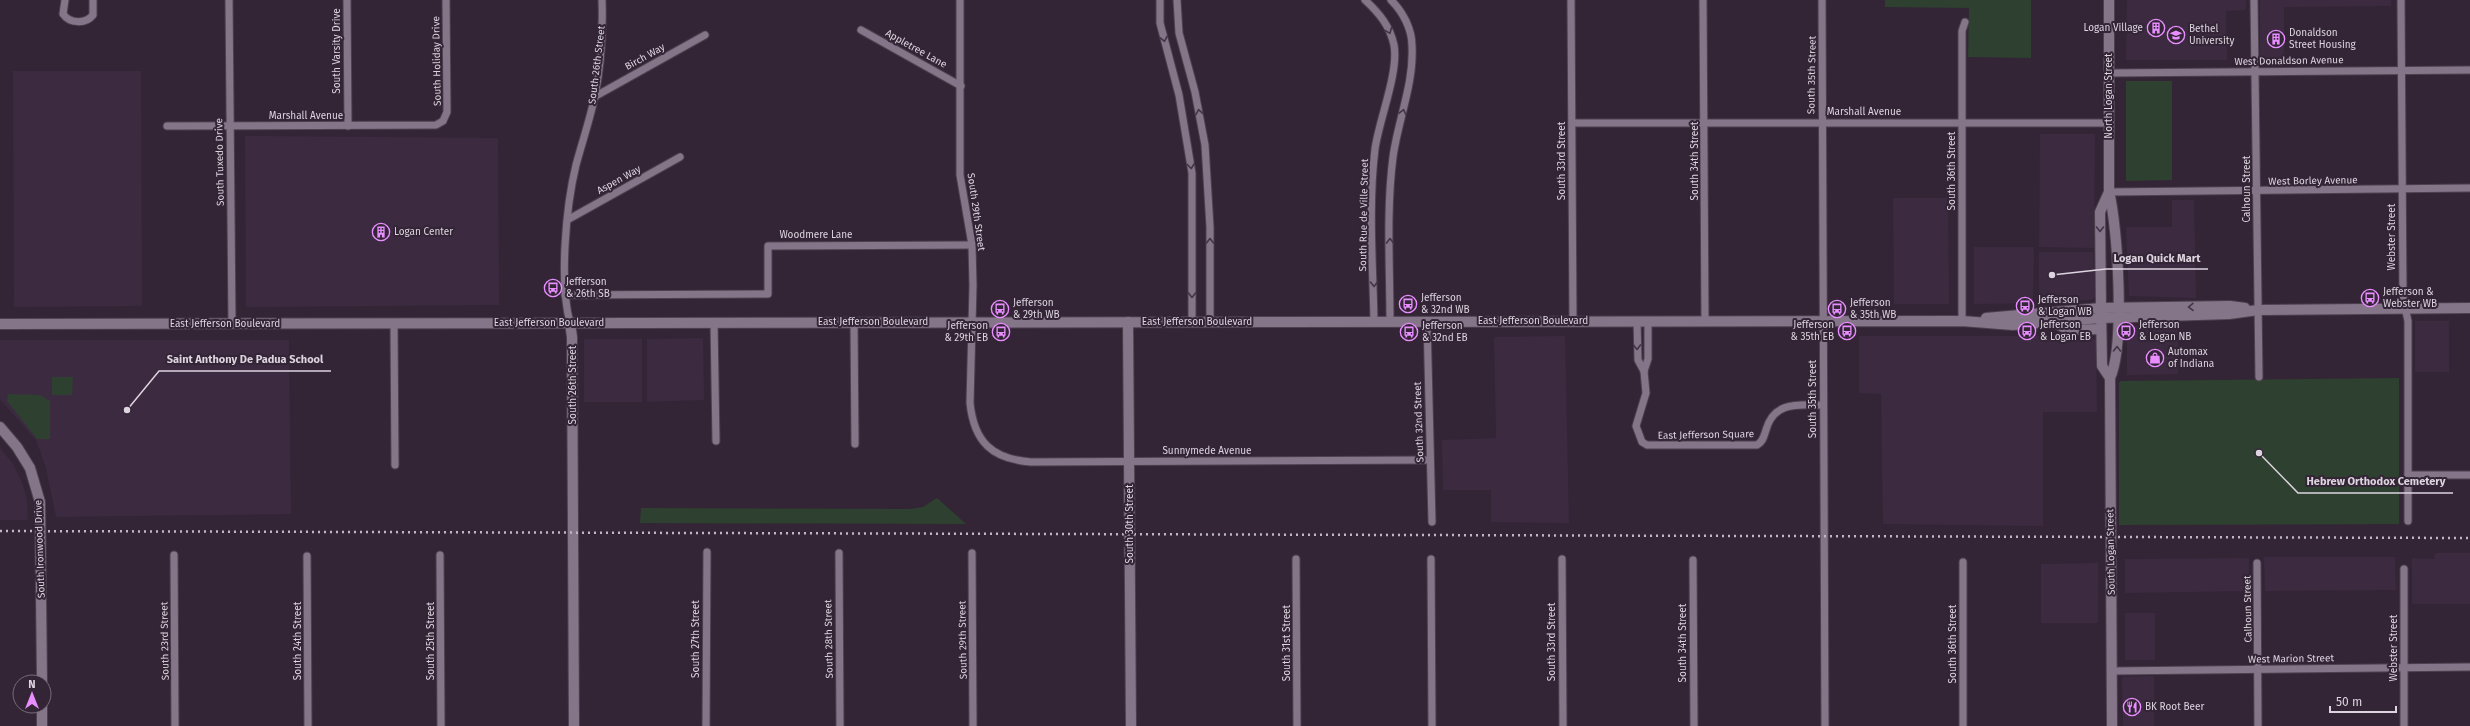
<svg xmlns="http://www.w3.org/2000/svg" width="2470" height="726" font-family="'Fira Sans',sans-serif">
<style>
.built{fill:#3c2a41}
.green{fill:#2e402f}
.lines{fill:none;stroke-linecap:round;stroke-linejoin:round}
.street-casing{stroke:#4d414f;stroke-width:9}
.secondary-casing{stroke:#4d414f;stroke-width:12}
.street{stroke:#857589;stroke-width:7}
.secondary{stroke:#857589;stroke-width:10}
.rail{stroke:#c2b8c4;stroke-width:2.5;stroke-dasharray:2 4;stroke-linecap:butt}
.oneway{stroke:#433547}
.labels{text-anchor:middle;dominant-baseline:central;stroke-width:4;stroke-linejoin:round;paint-order:stroke}
.poi-label{font-size:10px;fill:#ddd4df;stroke:#332536;text-anchor:start}
.street-label{font-size:10px;fill:#ddd4df;stroke:#332536}
.leader{fill:none;stroke:#ddd4df;stroke-width:1.5}
.callout-dot{fill:#ddd4df;stroke:#332536;stroke-width:1.5}
.callout-label{font-size:11px;text-anchor:middle;font-weight:bold;fill:#ddd4df;stroke:#332536;stroke-width:4;stroke-linejoin:round;paint-order:stroke}
</style>
<rect width="100%" height="100%" fill="#332536"/>
<!-- built -->
<g class="built">
<path d="M 2127,0 L 2246,0 L 2246,10 L 2226,11 L 2227,60 L 2126,60 Z"/>
<path d="M 2260,0 L 2391,0 L 2391,6 L 2284,7 L 2284,60 L 2260,60 Z"/>
<path d="M 13,71 L 141,71 L 142,306 L 14,307 Z"/>
<path d="M 2040,134 L 2095,134 L 2094,248 L 2039,247 Z"/>
<path d="M 245,136 L 498,138 L 499,305 L 246,307 Z"/>
<path d="M 1893,198 L 1948,198 L 1949,304 L 1894,304 Z"/>
<path d="M 2172,200 L 2194,200 L 2196,298 L 2129,296 L 2126,227 L 2172,227 Z"/>
<path d="M 1974,247 L 2034,247 L 2033,303 L 1974,304 Z"/>
<path d="M 2039,252 L 2093,252 L 2095,297 L 2091,300 L 2039,303 Z"/>
<rect x="2415" y="321" width="34" height="51"/>
<path d="M 2132,326 L 2178,326 L 2178,374 L 2127,375 L 2127,330 Z"/>
<path d="M 1565,336 L 1569,523 L 1491,522 L 1491,490 L 1443,490 L 1442,440 L 1496,438 L 1494,337 Z"/>
<path d="M 1859,336 L 2092,336 L 2096,341 L 2097,412 L 2043,412 L 2043,526 L 1883,524 L 1881,394 L 1859,393 Z"/>
<path d="M 703,338 L 704,400 L 647,402 L 647,339 Z"/>
<rect x="584" y="339" width="58" height="63"/>
<path d="M 0,340 L 289,340 L 291,514 L 56,517 L 46,468 L 36,440 L 0,399 Z"/>
<path d="M 0,448 L 13,464 L 23,485 L 27,499 L 28,520 L 0,520 Z"/>
<path d="M 2436,553 L 2470,553 L 2470,604 L 2412,604 L 2412,558 L 2434,559 Z"/>
<path d="M 2264,557 L 2395,557 L 2396,590 L 2265,591 Z"/>
<path d="M 2249,558 L 2249,591 L 2125,593 L 2125,559 Z"/>
<path d="M 2098,563 L 2098,623 L 2041,623 L 2041,564 Z"/>
<rect x="2125" y="613" width="30" height="47"/>
<path d="M 2154,676 L 2154,726 L 2123,726 L 2122,677 Z"/>
</g>
<!-- green -->
<g class="green">
<path d="M 1885,0 L 2031,0 L 2031,58 L 1968,57 L 1969,8 L 1885,7 Z"/>
<path d="M 2126,81 L 2172,81 L 2172,180 L 2126,181 Z"/>
<path d="M 52,377 L 73,377 L 72,395 L 52,395 Z"/>
<path d="M 2399,378 L 2399,524 L 2119,525 L 2119,383 L 2121,381 Z"/>
<path d="M 8,394 L 40,395 L 50,401 L 50,439 L 37,439 L 7,401 Z"/>
<path d="M 937,498 L 966,524 L 640,523 L 641,508 L 910,509 L 923,507 Z"/>
</g>
<g class="lines">
<defs>
<g id="street">
<path d="M 65,0 L 63,14 C 70,24 86,24 93,15 L 93,0"/>
<path d="M 229,0 L 232,323"/>
<path d="M 347,0 L 348,126"/>
<path d="M 960,0 L 960,175 L 972,245 L 973,285 L 970,403 C 974,442 992,459 1031,462 L 1430,460"/>
<path d="M 1160,0 L 1160,23 L 1179,95 L 1192,173 L 1192,322"/>
<path d="M 1177,0 L 1179,33 L 1195,92 L 1205,145 L 1210,227 L 1210,322"/>
<path d="M 1365,0 C 1379,13 1390,26 1394,45 C 1399,72 1379,120 1375,149 C 1368,206 1373,265 1374,322"/>
<path d="M 1571,0 L 1573,321"/>
<path d="M 1703,0 L 1705,321"/>
<path d="M 1822,0 L 1825,726"/>
<path d="M 2254,0 L 2259,377"/>
<path d="M 2401,0 L 2403,298 L 2408,321 L 2408,521"/>
<path d="M 861,30 L 961,86"/>
<path d="M 2109,73 L 2470,70"/>
<path d="M 594,97 L 705,35"/>
<path d="M 1572,123 L 2109,123"/>
<path d="M 167,126 L 436,125 L 443,121 L 447,112 L 446,0"/>
<path d="M 2109,192 L 2470,188"/>
<path d="M 569,219 L 680,157"/>
<path d="M 565,295 L 768,294 L 768,246 L 972,245"/>
<path d="M 1427,321 L 1432,522"/>
<path d="M 1637,321 L 1638,360 L 1644,371"/>
<path d="M 1648,321 L 1648,359 L 1644,371 L 1646,393 L 1636,426 L 1642,442 L 1647,445 L 1757,445 C 1763,442 1764,436 1766,430 C 1774,401 1798,405 1823,405"/>
<path d="M 1962,321 L 1962,31 L 1965,22"/>
<path d="M 714,322 L 716,441"/>
<path d="M 854,322 L 855,444"/>
<path d="M 1390,322 C 1390,267 1386,211 1393,157 C 1398,120 1414,84 1412,46 C 1412,29 1403,12 1391,0"/>
<path d="M 570,323 C 559,282 566,206 576,165 C 582,143 589,122 594,100 C 601,68 603,33 602,0"/>
<path d="M 394,324 L 395,465"/>
<path d="M 2408,475 L 2470,475"/>
<path d="M 839,553 L 840,726"/>
<path d="M 972,553 L 973,726"/>
<path d="M 174,555 L 175,726"/>
<path d="M 440,555 L 441,726"/>
<path d="M 307,556 L 308,726"/>
<path d="M 1296,559 L 1297,726"/>
<path d="M 1431,559 L 1432,726"/>
<path d="M 1562,559 L 1563,726"/>
<path d="M 1693,560 L 1694,726"/>
<path d="M 1963,562 L 1963,726"/>
<path d="M 2257,563 L 2258,726"/>
<path d="M 2112,671 L 2470,667"/>
<path d="M 706,726 L 707,552"/>
<path d="M 2404,726 L 2404,569"/>
</g>
<g id="secondary">
<path d="M 2109,0 L 2109,192 C 2118,228 2125,346 2110,378 L 2112,726"/>
<path d="M 2109,192 L 2100,212 L 2101,308 L 2102,366 L 2110,378"/>
<path d="M 1986,318 L 2101,308 L 2230,306 L 2245,308"/>
<path d="M 1128,322 L 1131,726"/>
<path d="M 570,323 L 572,337 L 574,726"/>
<path d="M 2055,323 L 2069,330 L 2101,329"/>
<path d="M 0,324 L 1962,321 L 2013,325 L 2101,318 L 2229,314 L 2258,310 L 2470,308"/>
<path d="M 0,427 L 17,447 L 30,468 L 40,502 L 42,682"/>
<path d="M 42,706 L 42,726"/>
</g>
</defs>
<!-- street casing -->
<use href="#street" class="street-casing"/>
<!-- secondary casing -->
<use href="#secondary" class="secondary-casing"/>
<!-- street -->
<use href="#street" class="street"/>
<!-- secondary -->
<use href="#secondary" class="secondary"/>
<!-- rail -->
<path class="rail" d="M 0,531 L 2470,538"/>
</g>
<!-- one-way arrows -->
<defs><path id="oneway-chevron" d="M-2-3.5L2.5 0L-2 3.5" fill="none" stroke-width="1.6" stroke-linecap="round" stroke-linejoin="round"/></defs>
<g class="oneway">
<use href="#oneway-chevron" transform="translate(1389 31) rotate(68)"/>
<use href="#oneway-chevron" transform="translate(1164 39) rotate(78)"/>
<use href="#oneway-chevron" transform="translate(1199 112) rotate(-100)"/>
<use href="#oneway-chevron" transform="translate(1403 112) rotate(-76)"/>
<use href="#oneway-chevron" transform="translate(1191 166) rotate(83)"/>
<use href="#oneway-chevron" transform="translate(2100 229) rotate(90)"/>
<use href="#oneway-chevron" transform="translate(1210 241) rotate(-90)"/>
<use href="#oneway-chevron" transform="translate(1390 241) rotate(-90)"/>
<use href="#oneway-chevron" transform="translate(1374 284) rotate(89)"/>
<use href="#oneway-chevron" transform="translate(1192 295) rotate(90)"/>
<use href="#oneway-chevron" transform="translate(2191 307) rotate(179)"/>
<use href="#oneway-chevron" transform="translate(1637 347) rotate(89)"/>
<use href="#oneway-chevron" transform="translate(2117 349) rotate(-89)"/>
</g>
<!-- icons -->
<defs>
<symbol id="building-ring" viewBox="-11 -11 22 22"><circle r="9.5" fill="#332536" stroke="#e88eff" stroke-width="1.5"/><path d="M-4-6H4V6H1V3H-1V6H-4ZM-2.5-4.3h1.7v1.8h-1.7ZM.8-4.3h1.7v1.8H.8ZM-2.5-1h1.7V.8h-1.7ZM.8-1h1.7V.8H.8Z" fill="#e88eff"/></symbol>
<symbol id="university-ring" viewBox="-11 -11 22 22"><circle r="9.5" fill="#332536" stroke="#e88eff" stroke-width="1.5"/><path d="M0-5L7-2L0 1L-7-2ZM-4 1L0 2.5L4 1V4Q0 6-4 4Z" fill="#e88eff"/></symbol>
<symbol id="bus-ring" viewBox="-11 -11 22 22"><circle r="9.5" fill="#332536" stroke="#e88eff" stroke-width="1.5"/><path d="M-5-6H5V4H4V6H2V4H-2V6H-4V4H-5ZM-3.5-4V0h7V-4ZM-3.5 1.2v1.5H-2V1.2ZM2 1.2v1.5H3.5V1.2Z" fill="#e88eff"/></symbol>
<symbol id="shop-ring" viewBox="-11 -11 22 22"><circle r="9.5" fill="#332536" stroke="#e88eff" stroke-width="1.5"/><path d="M-5-2.5h2.3a2.7 3.5 0 0 1 5.4 0H5L5.5 6h-11ZM-1.5-2.5h3a1.5 2.3 0 0 0-3 0Z" fill="#e88eff"/></symbol>
<symbol id="restaurant-ring" viewBox="-11 -11 22 22"><circle r="9.5" fill="#332536" stroke="#e88eff" stroke-width="1.5"/><path d="M-5-6h1v4h1v-4h1v4h1v-4h1v5L-1.5 .5V6h-2V.5L-5-1ZM5-6V6H3V1.5H1.5Q1.5-4 5-6Z" fill="#e88eff"/></symbol>
</defs>
<g fill-rule="evenodd">
<use href="#building-ring" x="2146" y="18" width="20" height="20"/>
<use href="#university-ring" x="2166" y="25" width="20" height="20"/>
<use href="#building-ring" x="2266" y="29" width="20" height="20"/>
<use href="#building-ring" x="371" y="222" width="20" height="20"/>
<use href="#bus-ring" x="543" y="278" width="20" height="20"/>
<use href="#bus-ring" x="2360" y="288" width="20" height="20"/>
<use href="#bus-ring" x="1398" y="294" width="20" height="20"/>
<use href="#bus-ring" x="2015" y="296" width="20" height="20"/>
<use href="#bus-ring" x="990" y="299" width="20" height="20"/>
<use href="#bus-ring" x="1827" y="299" width="20" height="20"/>
<use href="#bus-ring" x="1837" y="321" width="20" height="20"/>
<use href="#bus-ring" x="2017" y="321" width="20" height="20"/>
<use href="#bus-ring" x="2116" y="321" width="20" height="20"/>
<use href="#bus-ring" x="991" y="322" width="20" height="20"/>
<use href="#bus-ring" x="1399" y="322" width="20" height="20"/>
<use href="#shop-ring" x="2145" y="348" width="20" height="20"/>
<use href="#restaurant-ring" x="2122" y="697" width="20" height="20"/>
</g>
<g class="labels">
<!-- poi labels -->
<g class="poi-label">
<text x="2143" y="28" text-anchor="end">Logan Village</text>
<text x="2189" y="29">Bethel<tspan x="2189" dy="12">University</tspan></text>
<text x="2289" y="33">Donaldson<tspan x="2289" dy="12">Street Housing</tspan></text>
<text x="394" y="232">Logan Center</text>
<text x="566" y="282">Jefferson<tspan x="566" dy="12">&amp; 26th SB</tspan></text>
<text x="2383" y="292">Jefferson &amp;<tspan x="2383" dy="12">Webster WB</tspan></text>
<text x="1421" y="298">Jefferson<tspan x="1421" dy="12">&amp; 32nd WB</tspan></text>
<text x="2038" y="300">Jefferson<tspan x="2038" dy="12">&amp; Logan WB</tspan></text>
<text x="1013" y="303">Jefferson<tspan x="1013" dy="12">&amp; 29th WB</tspan></text>
<text x="1850" y="303">Jefferson<tspan x="1850" dy="12">&amp; 35th WB</tspan></text>
<text x="1834" y="325" text-anchor="end">Jefferson<tspan x="1834" dy="12">&amp; 35th EB</tspan></text>
<text x="2040" y="325">Jefferson<tspan x="2040" dy="12">&amp; Logan EB</tspan></text>
<text x="2139" y="325">Jefferson<tspan x="2139" dy="12">&amp; Logan NB</tspan></text>
<text x="988" y="326" text-anchor="end">Jefferson<tspan x="988" dy="12">&amp; 29th EB</tspan></text>
<text x="1422" y="326">Jefferson<tspan x="1422" dy="12">&amp; 32nd EB</tspan></text>
<text x="2168" y="352">Automax<tspan x="2168" dy="12">of Indiana</tspan></text>
<text x="2145" y="707">BK Root Beer</text>
</g>
<!-- street labels -->
<g class="street-label">
<text transform="translate(916 49) rotate(29)">Appletree Lane</text>
<text transform="translate(337 51) rotate(-90)">South Varsity Drive</text>
<text transform="translate(645 57) rotate(-29)">Birch Way</text>
<text transform="translate(437 61) rotate(-91)">South Holiday Drive</text>
<text transform="translate(2289 61) rotate(-1)">West Donaldson Avenue</text>
<text transform="translate(597 65) rotate(-83)">South 26th Street</text>
<text transform="translate(1812 75) rotate(-89)">South 35th Street</text>
<text transform="translate(2109 96) rotate(-90)">North Logan Street</text>
<text x="1864" y="112">Marshall Avenue</text>
<text x="306" y="116">Marshall Avenue</text>
<text transform="translate(1562 161) rotate(-90)">South 33rd Street</text>
<text transform="translate(1695 161) rotate(-90)">South 34th Street</text>
<text transform="translate(220 162) rotate(-91)">South Tuxedo Drive</text>
<text transform="translate(1952 171) rotate(-90)">South 36th Street</text>
<text transform="translate(619 180) rotate(-29)">Aspen Way</text>
<text transform="translate(2313 181) rotate(-1)">West Borley Avenue</text>
<text transform="translate(2247 189) rotate(-90)">Calhoun Street</text>
<text transform="translate(976 212) rotate(82)">South 29th Street</text>
<text transform="translate(1364 215) rotate(-89)">South Rue de Ville Street</text>
<text x="816" y="235">Woodmere Lane</text>
<text transform="translate(2392 237) rotate(-90)">Webster Street</text>
<text x="1533" y="321">East Jefferson Boulevard</text>
<text x="873" y="322">East Jefferson Boulevard</text>
<text x="1197" y="322">East Jefferson Boulevard</text>
<text x="549" y="323">East Jefferson Boulevard</text>
<text x="225" y="324">East Jefferson Boulevard</text>
<text transform="translate(573 385) rotate(-90)">South 26th Street</text>
<text transform="translate(1813 399) rotate(-90)">South 35th Street</text>
<text transform="translate(1419 422) rotate(-92)">South 32nd Street</text>
<text transform="translate(1706 435) rotate(-1)">East Jefferson Square</text>
<text x="1207" y="451">Sunnymede Avenue</text>
<text transform="translate(1130 524) rotate(-90)">South 30th Street</text>
<text transform="translate(40 549) rotate(-92)">South Ironwood Drive</text>
<text transform="translate(2111 552) rotate(-91)">South Logan Street</text>
<text transform="translate(2248 609) rotate(-91)">Calhoun Street</text>
<text transform="translate(696 639) rotate(-90)">South 27th Street</text>
<text transform="translate(829 639) rotate(-91)">South 28th Street</text>
<text transform="translate(963 640) rotate(-91)">South 29th Street</text>
<text transform="translate(165 641) rotate(-91)">South 23rd Street</text>
<text transform="translate(298 641) rotate(-90)">South 24th Street</text>
<text transform="translate(431 641) rotate(-90)">South 25th Street</text>
<text transform="translate(1552 642) rotate(-90)">South 33rd Street</text>
<text transform="translate(1287 643) rotate(-90)">South 31st Street</text>
<text transform="translate(1683 643) rotate(-90)">South 34th Street</text>
<text transform="translate(1953 644) rotate(-90)">South 36th Street</text>
<text transform="translate(2394 648) rotate(-90)">Webster Street</text>
<text transform="translate(2291 659) rotate(-1)">West Marion Street</text>
</g>
</g>
<!-- callouts -->
<path class="leader" d="M2052 275L2106 269H2208M127 410L159 371H331M2259 453L2298 493H2453"/>
<g class="callout-dot">
<circle cx="2052" cy="275" r="4"/>
<circle cx="127" cy="410" r="4"/>
<circle cx="2259" cy="453" r="4"/>
</g>
<g class="callout-label">
<text x="2157" y="262">Logan Quick Mart</text>
<text x="245" y="363">Saint Anthony De Padua School</text>
<text x="2376" y="485">Hebrew Orthodox Cemetery</text>
</g>
<!-- north arrow -->
<g transform="translate(32 694)"><circle r="19" fill="#332536" stroke="#776b7a"/>
<path d="M0-3L7 15L0 10L-7 15Z" fill="#e88eff"/>
<text y="-6" font-size="11" font-weight="bold" text-anchor="middle" fill="#ddd4df">N</text>
</g>
<!-- scale -->
<path d="M2330 706v6h66v-6" fill="none" stroke="#ddd4df" stroke-width="2"/>
<text x="2336" y="706" font-size="12" fill="#ddd4df" stroke="#332536" stroke-width="3" paint-order="stroke">50 m</text>
</svg>
